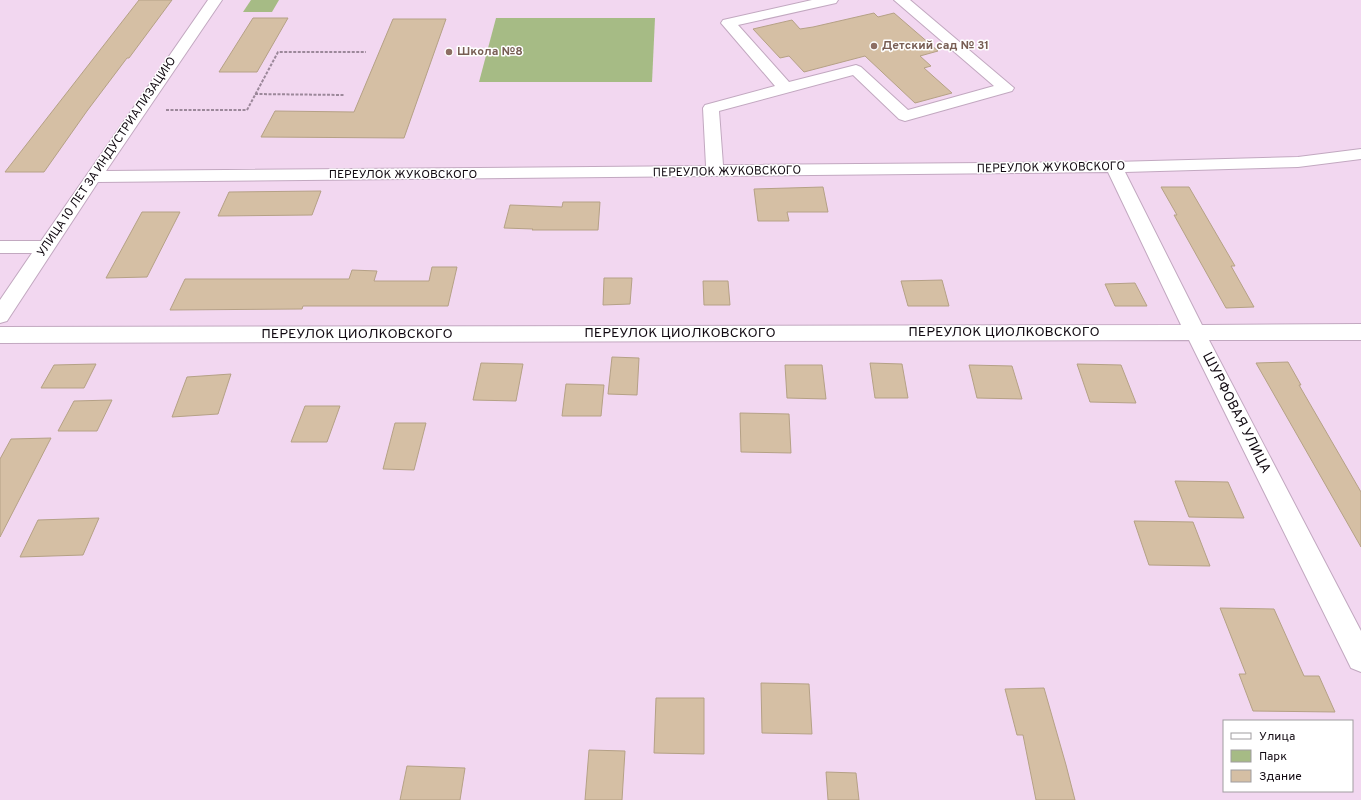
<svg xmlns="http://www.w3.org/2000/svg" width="1361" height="800" font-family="Overpass,sans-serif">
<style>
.green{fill:#a6bb85}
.building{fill:#d5bfa4;stroke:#b5a186}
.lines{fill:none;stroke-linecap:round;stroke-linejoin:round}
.minor-casing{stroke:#c2a8c0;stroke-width:2}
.path{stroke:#9c889a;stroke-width:2;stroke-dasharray:3 1.5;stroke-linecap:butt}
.minor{fill:#fff;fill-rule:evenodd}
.education-dot{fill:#8d6e63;stroke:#fff;stroke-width:1.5}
.labels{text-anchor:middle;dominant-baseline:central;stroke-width:3;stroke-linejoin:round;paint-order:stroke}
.far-education-label{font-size:12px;font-weight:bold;fill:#785e54;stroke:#fff;text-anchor:start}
.far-street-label{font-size:12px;fill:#110911;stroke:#fff}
.street-label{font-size:14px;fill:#110911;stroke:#fff}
</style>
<rect width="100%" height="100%" fill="#f2d7f0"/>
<!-- green -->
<g class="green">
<path d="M 251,0 L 279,0 L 272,12 L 243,12 Z"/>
<path d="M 496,18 L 655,18 L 652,82 L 479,82 Z"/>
</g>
<!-- building -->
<g class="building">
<path d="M 139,0 L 172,0 L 129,58 L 127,58 L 87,111 L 44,172 L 5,172 Z"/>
<path d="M 874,13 L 878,17 L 894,13 L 938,51 L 920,56 L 931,66 L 924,68 L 952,93 L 915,103 L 865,56 L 804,72 L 789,56 L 780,58 L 753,29 L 792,20 L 800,29 L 813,27 Z"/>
<path d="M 253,18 L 288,18 L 257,72 L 219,72 Z"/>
<path d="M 393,19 L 446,19 L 404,138 L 261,137 L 275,111 L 354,112 Z"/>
<path d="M 823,187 L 828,212 L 787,212 L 789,221 L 758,221 L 754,189 Z"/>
<path d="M 1161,187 L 1189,187 L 1235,266 L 1231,266 L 1254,307 L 1226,308 L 1174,215 L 1177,215 Z"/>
<path d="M 321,191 L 312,215 L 218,216 L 229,192 Z"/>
<path d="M 563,202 L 600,202 L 598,230 L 532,230 L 533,229 L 504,228 L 510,205 L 562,207 Z"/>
<path d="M 142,212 L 180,212 L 147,277 L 106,278 Z"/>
<path d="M 432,267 L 457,267 L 448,306 L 303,306 L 302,309 L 170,310 L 185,279 L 349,279 L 352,270 L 377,271 L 374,281 L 429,281 Z"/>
<path d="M 604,278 L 632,278 L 630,304 L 603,305 Z"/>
<path d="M 942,280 L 949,306 L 908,306 L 901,281 Z"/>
<path d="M 703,281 L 728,281 L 730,305 L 704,305 Z"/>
<path d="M 1135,283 L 1147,306 L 1115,306 L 1105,284 Z"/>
<path d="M 612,357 L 639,358 L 637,395 L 608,394 Z"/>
<path d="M 1288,362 L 1301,385 L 1299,385 L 1361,492 L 1361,547 L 1256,363 Z"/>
<path d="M 481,363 L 523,364 L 516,401 L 473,400 Z"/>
<path d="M 870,363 L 902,364 L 908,398 L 875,398 Z"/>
<path d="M 96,364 L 84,388 L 41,388 L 54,365 Z"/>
<path d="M 1077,364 L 1121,365 L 1136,403 L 1090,402 Z"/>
<path d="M 785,365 L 822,365 L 826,399 L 787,398 Z"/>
<path d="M 969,365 L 1012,366 L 1022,399 L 977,398 Z"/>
<path d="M 231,374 L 218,414 L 172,417 L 187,377 Z"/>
<path d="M 566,384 L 604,385 L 601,416 L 562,416 Z"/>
<path d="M 112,400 L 97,431 L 58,431 L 74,401 Z"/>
<path d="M 305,406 L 340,406 L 327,442 L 291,442 Z"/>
<path d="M 740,413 L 789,414 L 791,453 L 741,452 Z"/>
<path d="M 395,423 L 426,423 L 414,470 L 383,469 Z"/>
<path d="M 51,438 L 0,537 L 0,459 L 11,439 Z"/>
<path d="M 1175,481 L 1228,482 L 1244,518 L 1189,517 Z"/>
<path d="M 99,518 L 83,555 L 20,557 L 38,520 Z"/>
<path d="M 1134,521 L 1193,522 L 1210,566 L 1149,565 Z"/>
<path d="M 1220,608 L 1274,609 L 1304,676 L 1319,676 L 1335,712 L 1253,711 L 1239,674 L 1246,674 Z"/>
<path d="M 761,683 L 809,684 L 812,734 L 762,733 Z"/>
<path d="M 1044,688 L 1066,765 L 1075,800 L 1036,800 L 1023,735 L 1017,735 L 1005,689 Z"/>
<path d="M 656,698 L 704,698 L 704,754 L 654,753 Z"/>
<path d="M 589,750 L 625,751 L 622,800 L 585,800 Z"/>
<path d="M 407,766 L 465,768 L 460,800 L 400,800 Z"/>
<path d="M 826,772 L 856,773 L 859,800 L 828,800 Z"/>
</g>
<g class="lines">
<defs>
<path id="minor" d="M 208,0 L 222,0 L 106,171 L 706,166 L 703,108 L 705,105 L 775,86 L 721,23 L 723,20 L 812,0 L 838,0 L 836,3 L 738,25 L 789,82 L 856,65 L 861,67 L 908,110 L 994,86 L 894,0 L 910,0 L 1014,88 L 1012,91 L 905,121 L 899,119 L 853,75 L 719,111 L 723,165 L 1114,162 L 1298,157 L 1361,149 L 1361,159 L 1298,167 L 1125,172 L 1202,325 L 1361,324 L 1361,340 L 1209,340 L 1361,631 L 1361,672 L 1351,668 L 1189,340 L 0,343 L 0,327 L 1181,325 L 1108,172 L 98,182 L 7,321 L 0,323 L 0,300 L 32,253 L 0,253 L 0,241 L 41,241 Z"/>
</defs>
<!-- minor casing -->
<use href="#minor" class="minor-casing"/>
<!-- path -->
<g class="path">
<path d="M 255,94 L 345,95"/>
<path d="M 166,110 L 247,110 L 278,52 L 366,52"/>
</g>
<!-- minor -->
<use href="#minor" class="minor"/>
</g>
<!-- markers -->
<g class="education-dot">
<circle cx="874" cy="46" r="4"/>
<circle cx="449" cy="52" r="4"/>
</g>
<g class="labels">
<!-- far-education labels -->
<g class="far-education-label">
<text x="882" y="46">Детский сад № 31</text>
<text x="457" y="52">Школа №8</text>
</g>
<!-- far-street labels -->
<g class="far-street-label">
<text transform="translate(107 157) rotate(-56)">УЛИЦА 10 ЛЕТ ЗА ИНДУСТРИАЛИЗАЦИЮ</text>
<text transform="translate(1051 168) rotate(-1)">ПЕРЕУЛОК ЖУКОВСКОГО</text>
<text transform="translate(727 172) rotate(-1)">ПЕРЕУЛОК ЖУКОВСКОГО</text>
<text x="403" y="175">ПЕРЕУЛОК ЖУКОВСКОГО</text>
</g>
<!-- street labels -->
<g class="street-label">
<text x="1004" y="332">ПЕРЕУЛОК ЦИОЛКОВСКОГО</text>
<text x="680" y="333">ПЕРЕУЛОК ЦИОЛКОВСКОГО</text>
<text x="357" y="334">ПЕРЕУЛОК ЦИОЛКОВСКОГО</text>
<text transform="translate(1236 413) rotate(63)">ШУРФОВАЯ УЛИЦА</text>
</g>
</g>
<!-- legend -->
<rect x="1223" y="720" width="130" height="72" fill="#ffffff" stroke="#a09da0"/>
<rect x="1231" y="733" width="20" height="6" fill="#ffffff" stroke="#a09da0"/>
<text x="1259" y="740" font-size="12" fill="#110911">Улица</text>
<rect x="1231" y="750" width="20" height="12" fill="#a6bb85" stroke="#a09da0"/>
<text x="1259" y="760" font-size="12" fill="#110911">Парк</text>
<rect x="1231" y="770" width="20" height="12" fill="#d5bfa4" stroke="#a09da0"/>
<text x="1259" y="780" font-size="12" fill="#110911">Здание</text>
</svg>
